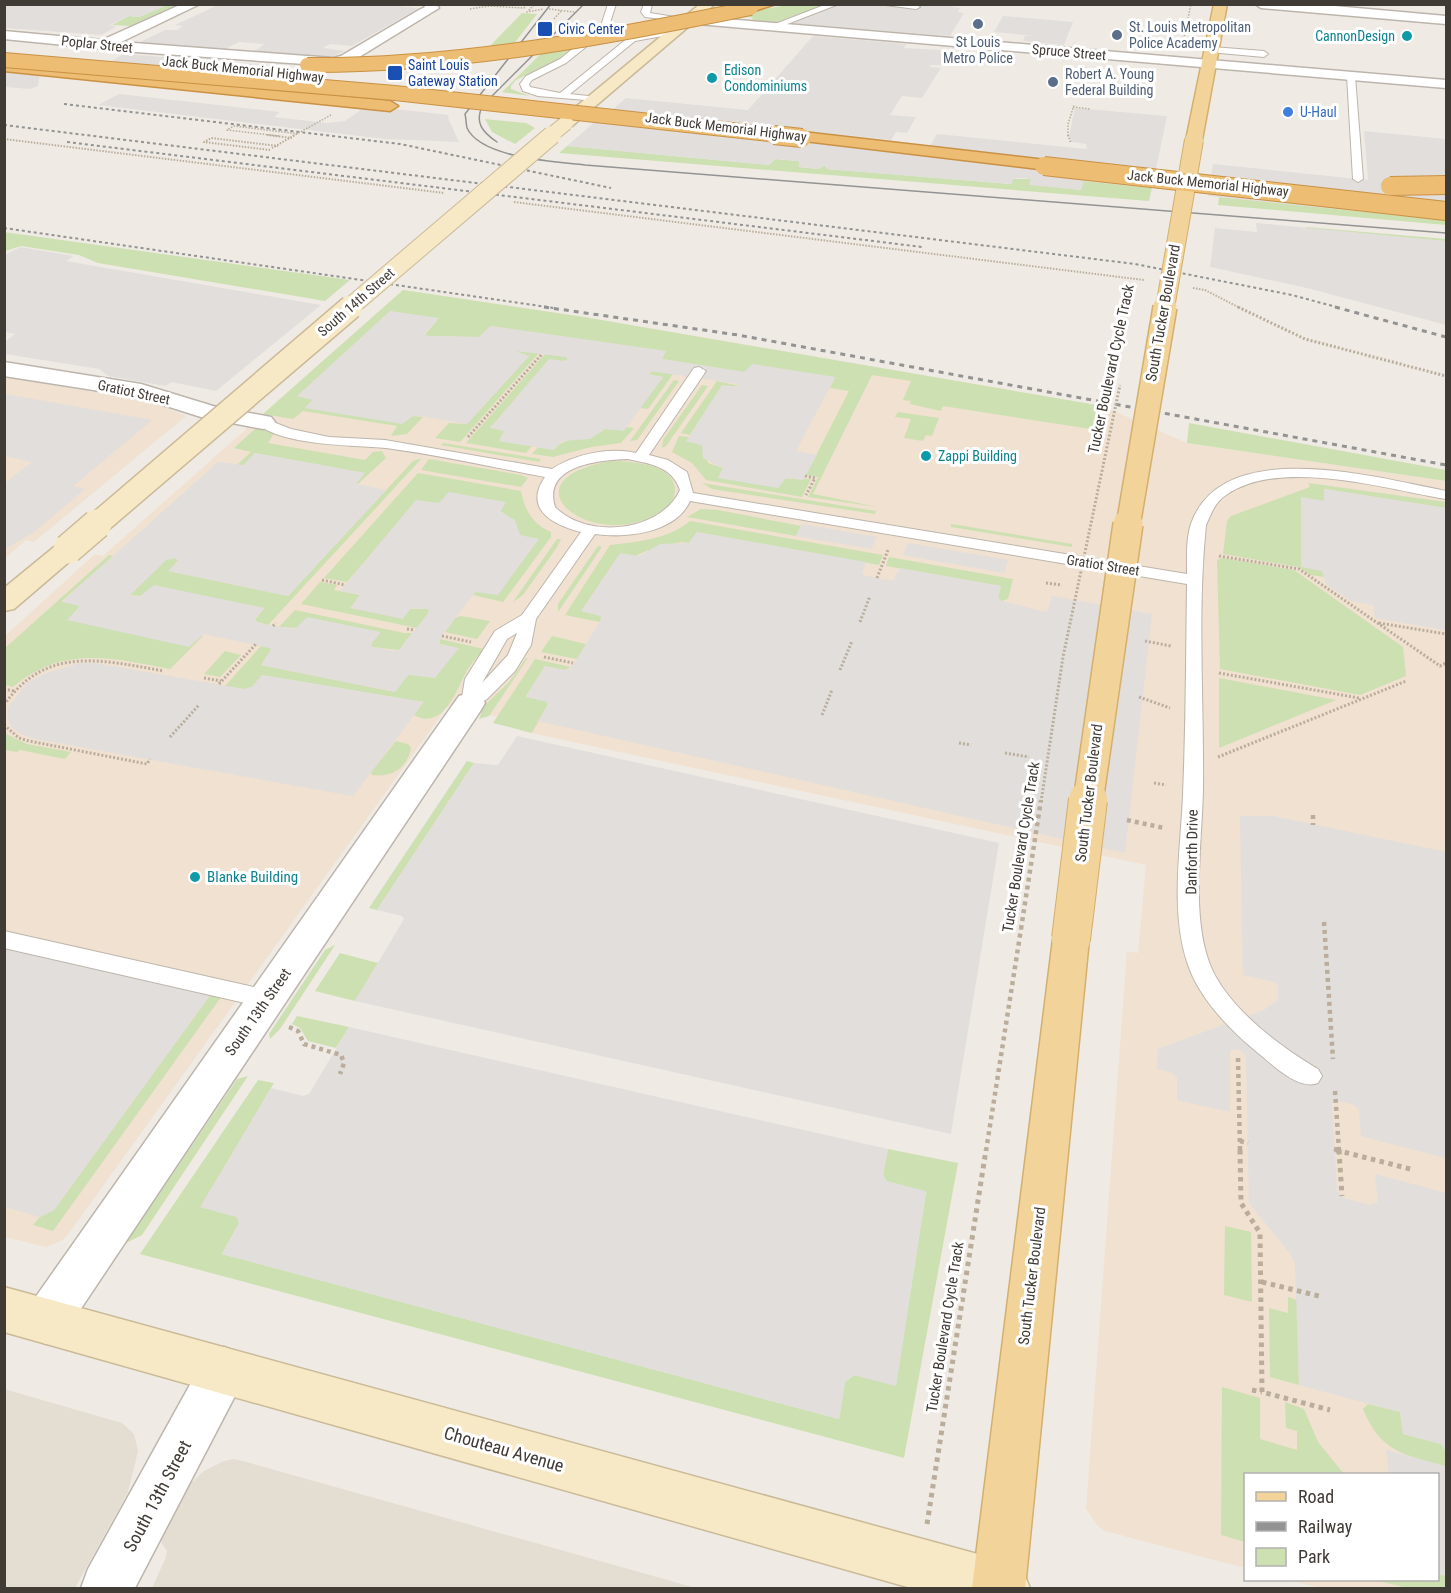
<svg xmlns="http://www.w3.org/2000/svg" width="1451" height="1593" font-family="'Roboto Condensed',sans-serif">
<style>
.residential{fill:#e3ddd2}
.commercial{fill:#f0e1d1}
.green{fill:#cde0b1}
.parking{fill:#e1dedc}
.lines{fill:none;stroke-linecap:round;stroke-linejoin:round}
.service-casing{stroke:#bdb5ab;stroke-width:2}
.minor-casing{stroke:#bdb5ab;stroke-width:3}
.tertiary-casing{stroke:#bdb5ab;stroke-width:3}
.secondary-casing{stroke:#caba98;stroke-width:3}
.primary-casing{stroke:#d4af6d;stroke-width:3}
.motorway-casing{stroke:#ca9144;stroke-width:3}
.path-far4{stroke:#baad9b;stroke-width:1.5;stroke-dasharray:1.5 1.5;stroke-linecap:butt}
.path-far3{stroke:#baad9b;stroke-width:2;stroke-dasharray:1.5 1.5;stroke-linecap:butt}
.path-far2{stroke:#baad9b;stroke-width:3;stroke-dasharray:2 2;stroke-linecap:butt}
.path-far1{stroke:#baad9b;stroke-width:4.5;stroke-dasharray:4 4;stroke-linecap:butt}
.path{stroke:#baad9b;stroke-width:5;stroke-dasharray:4.5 4.5;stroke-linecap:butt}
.service{fill:#fff;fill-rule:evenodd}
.minor{fill:#fff;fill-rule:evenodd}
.tertiary{fill:#fff;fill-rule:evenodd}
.secondary{fill:#f7e9c6;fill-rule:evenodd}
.primary{fill:#f2d49b;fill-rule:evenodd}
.motorway{fill:#ecbd72;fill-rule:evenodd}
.tram{stroke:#939393;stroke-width:1.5}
.rail-far1{stroke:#939393;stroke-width:2;stroke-dasharray:3 3;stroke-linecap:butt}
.rail{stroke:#939393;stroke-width:3;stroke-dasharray:5 5;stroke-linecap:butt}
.secondary-bridge-far3-casing{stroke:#caba98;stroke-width:16;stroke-linecap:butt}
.secondary-bridge-far2-casing{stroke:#caba98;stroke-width:20;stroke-linecap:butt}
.secondary-bridge-far1-casing{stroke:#caba98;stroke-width:26;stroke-linecap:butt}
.secondary-bridge-casing{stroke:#caba98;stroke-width:32;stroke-linecap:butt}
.primary-bridge-far3-casing{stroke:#d4af6d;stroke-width:20;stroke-linecap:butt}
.primary-bridge-far2-casing{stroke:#d4af6d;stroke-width:26;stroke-linecap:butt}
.primary-bridge-far1-casing{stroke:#d4af6d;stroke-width:32;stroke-linecap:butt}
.primary-bridge-casing{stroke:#d4af6d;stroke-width:40;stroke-linecap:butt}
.motorway-bridge-far1-casing{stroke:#ca9144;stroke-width:16;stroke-linecap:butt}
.motorway-bridge-casing{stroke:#ca9144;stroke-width:20;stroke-linecap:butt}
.path-bridge-far3{stroke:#baad9b;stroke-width:1.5;stroke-dasharray:1.5 1.5;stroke-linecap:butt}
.path-bridge-far2{stroke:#baad9b;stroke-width:2;stroke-dasharray:1.5 1.5;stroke-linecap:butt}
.path-bridge-far1{stroke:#baad9b;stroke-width:3;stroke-dasharray:2 2;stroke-linecap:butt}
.path-bridge{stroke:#baad9b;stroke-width:4.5;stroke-dasharray:4 4;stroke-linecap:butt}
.secondary-bridge-far3{stroke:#f7e9c6;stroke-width:14}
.secondary-bridge-far2{stroke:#f7e9c6;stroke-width:18}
.secondary-bridge-far1{stroke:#f7e9c6;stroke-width:23}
.secondary-bridge{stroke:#f7e9c6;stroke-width:29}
.primary-bridge-far3{stroke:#f2d49b;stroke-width:18}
.primary-bridge-far2{stroke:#f2d49b;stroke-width:23}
.primary-bridge-far1{stroke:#f2d49b;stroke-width:29}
.primary-bridge{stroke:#f2d49b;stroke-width:38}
.motorway-bridge-far1{stroke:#ecbd72;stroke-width:14}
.motorway-bridge{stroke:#ecbd72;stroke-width:18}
.service-dot{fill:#5c6f8a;stroke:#fff;stroke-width:2}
.transit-dot{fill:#1a4fb4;stroke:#fff;stroke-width:2}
.culture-dot{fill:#0f9aa8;stroke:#fff;stroke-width:2}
.shop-dot{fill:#3f7fe0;stroke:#fff;stroke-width:2}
.labels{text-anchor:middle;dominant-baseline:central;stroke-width:6;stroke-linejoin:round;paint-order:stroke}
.far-service-label{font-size:14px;fill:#4e5e75;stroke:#fff;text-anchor:start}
.far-transit-label{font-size:14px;fill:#164399;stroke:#fff;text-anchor:start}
.far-culture-label{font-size:14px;fill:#0d838f;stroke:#fff;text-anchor:start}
.far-street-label{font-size:14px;fill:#413b35;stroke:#fff}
.far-shop-label{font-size:14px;fill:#366cbe;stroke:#fff;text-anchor:start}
.street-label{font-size:15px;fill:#413b35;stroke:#fff}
.culture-label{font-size:15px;fill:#0d838f;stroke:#fff;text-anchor:start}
.near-street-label{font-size:18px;fill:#413b35;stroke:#fff}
</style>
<rect width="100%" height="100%" fill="#efebe4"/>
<!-- residential -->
<g class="residential">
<path d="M 4,1389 L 122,1423 L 134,1434 L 138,1451 L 128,1492 L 75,1588 L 5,1588 Z"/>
<path d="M 234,1459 L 246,1462 L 696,1588 L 152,1588 L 166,1557 L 167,1551 L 160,1541 L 160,1531 L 186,1488 L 204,1471 L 224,1461 Z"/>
</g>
<!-- commercial -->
<g class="commercial">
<path d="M 403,290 L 584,317 L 1102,406 L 1187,443 L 1446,481 L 1446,1588 L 1321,1588 L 1287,1580 L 1438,1580 L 1438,1474 L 1246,1474 L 1245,1568 L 1105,1531 L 1098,1526 L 1086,1509 L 1127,951 L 1138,953 L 1146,865 L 522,731 L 509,719 L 447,707 L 70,1232 L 63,1240 L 46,1247 L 5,1237 L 4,637 L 95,554 L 103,556 Z"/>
<path d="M 5,377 L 152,402 L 186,416 L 34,542 L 26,540 L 5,558 Z"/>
</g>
<!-- green -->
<g class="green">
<path d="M 167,5 L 178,5 L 131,26 L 112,25 L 129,16 L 139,17 Z"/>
<path d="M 787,5 L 826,5 L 777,22 L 752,20 L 753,18 L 737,14 Z"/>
<path d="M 522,13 L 537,14 L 509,50 L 487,49 Z"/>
<path d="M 571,34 L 590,35 L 557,60 L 516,80 L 511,86 L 511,89 L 530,96 L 502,92 L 558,37 L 568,37 Z"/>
<path d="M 485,119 L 526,123 L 535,128 L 515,144 L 492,132 Z"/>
<path d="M 567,146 L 769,165 L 775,159 L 798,161 L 800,162 L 799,167 L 819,169 L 825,165 L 827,169 L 1011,184 L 1013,179 L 1032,179 L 1030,184 L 1081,190 L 1083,181 L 1152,188 L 1149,201 L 559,153 Z"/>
<path d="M 1219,197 L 1446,220 L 1446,225 L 1218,205 Z"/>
<path d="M 1306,227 L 1446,239 L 1446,241 L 1307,230 Z"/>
<path d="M 4,232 L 350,280 L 325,301 L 98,263 L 79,255 L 21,246 L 5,251 Z"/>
<path d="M 403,290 L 584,317 L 1102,406 L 1097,430 L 943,406 L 941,411 L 910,404 L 911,401 L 903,400 L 911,381 L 872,375 L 813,494 L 878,507 L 808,497 L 818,477 L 806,475 L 849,391 L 830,388 L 835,377 L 744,372 L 662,359 L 665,351 L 491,326 L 479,337 L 424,336 L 439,318 L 310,398 L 313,400 L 306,407 L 423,417 L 407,434 L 391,436 L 397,426 L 303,411 L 293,419 L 263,414 Z"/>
<path d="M 520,350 L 539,353 L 460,442 L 435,438 L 449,423 L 467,424 L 529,356 L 514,353 Z"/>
<path d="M 545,354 L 566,357 L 568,360 L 563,361 L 490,427 L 504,431 L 499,441 L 532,446 L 526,453 L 466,443 Z"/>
<path d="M 653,371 L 673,374 L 648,409 L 640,408 L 663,377 L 648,374 Z"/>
<path d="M 674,380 L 679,381 L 637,440 L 630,441 Z"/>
<path d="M 717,381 L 740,386 L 722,386 L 690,435 L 681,433 Z"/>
<path d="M 702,385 L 708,386 L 666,446 L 662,448 L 663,440 Z"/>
<path d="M 898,412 L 939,418 L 932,436 L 926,435 L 923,441 L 904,438 L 911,419 L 895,417 Z"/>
<path d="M 1189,423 L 1446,470 L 1446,481 L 1187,443 Z"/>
<path d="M 626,427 L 634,428 L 621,443 L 591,447 L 553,457 L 532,454 L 538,447 L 554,450 C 567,433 590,442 605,429 L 624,430 Z"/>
<path d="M 255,429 L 275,432 L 268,443 L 365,460 L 373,452 L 382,451 L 386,458 L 358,484 L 355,482 L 364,473 L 255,453 L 244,465 L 237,465 L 251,452 L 234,448 Z"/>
<path d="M 679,436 L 689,437 L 687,441 L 703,445 L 708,463 L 723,468 L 719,477 L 811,479 L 802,497 L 706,480 L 692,463 L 672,452 Z"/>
<path d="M 444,443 L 541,459 L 539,462 L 441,445 Z"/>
<path d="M 422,458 L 268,625 L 254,621 L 264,608 L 130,595 L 166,560 L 176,558 L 179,559 L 169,571 L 288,596 L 413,461 Z"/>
<path d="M 429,459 L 521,475 L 528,478 L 521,487 L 421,470 Z"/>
<path d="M 611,461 C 631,461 682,464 674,496 C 672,505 663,510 655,515 C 589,551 501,480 611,461 Z"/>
<path d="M 418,473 L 521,491 C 525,510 532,524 551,532 L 551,537 L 503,602 L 473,595 L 520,535 L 508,516 L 500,511 L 505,502 L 434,503 L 416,501 L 347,582 L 324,578 Z"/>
<path d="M 702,483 L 876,511 L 875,514 L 712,489 Z"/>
<path d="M 1308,483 L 1446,502 L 1446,508 L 1325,489 L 1322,571 L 1325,577 L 1310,575 L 1299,567 L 1223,554 L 1227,521 L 1231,516 L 1310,487 Z"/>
<path d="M 701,509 L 718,510 L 801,526 L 796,536 L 687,517 Z"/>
<path d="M 690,521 L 883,555 L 879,565 L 697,532 L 689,543 L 681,542 L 646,551 L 635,556 L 582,611 L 601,616 L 600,622 L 565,615 L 610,545 C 637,542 669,539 690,521 Z"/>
<path d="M 951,524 L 952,524 L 1072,544 L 1072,547 L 951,527 Z"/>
<path d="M 557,539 L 561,539 L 557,547 L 523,595 L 513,602 Z"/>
<path d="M 598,546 L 602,547 L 558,612 L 558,604 Z"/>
<path d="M 109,555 L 113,556 L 62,601 L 80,606 L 68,620 L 203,636 L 170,669 C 111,658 64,645 13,687 L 5,685 L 4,649 Z"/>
<path d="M 889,557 L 1013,579 L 1008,599 L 1002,601 L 998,599 L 1001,586 L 886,566 Z"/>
<path d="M 1222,558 L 1294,570 L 1403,647 L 1406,676 L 1360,695 L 1220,669 L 1217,560 Z"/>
<path d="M 320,582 L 337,585 L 334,590 L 360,595 L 351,608 L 428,609 L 429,612 L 417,628 L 301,604 Z"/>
<path d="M 295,610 L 404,633 L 412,633 L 399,650 L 372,647 L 371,644 L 380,632 L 279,627 Z"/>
<path d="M 461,616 L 490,621 L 477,639 L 445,632 L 455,618 Z"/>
<path d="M 552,636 L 586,644 L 577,659 L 541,652 Z"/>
<path d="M 440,639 L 484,649 C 477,657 469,666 464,676 C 455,695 441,730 414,715 L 423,702 L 262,675 L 252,687 L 244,689 L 225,686 L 261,646 L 272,648 L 261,665 L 395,692 L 408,675 L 458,648 L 440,644 Z"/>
<path d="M 225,651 L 241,655 L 220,677 L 204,674 Z"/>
<path d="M 526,658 L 528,658 L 489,716 L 479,719 L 484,706 L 509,682 Z"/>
<path d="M 535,659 L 571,667 L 565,670 L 545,666 L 526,696 L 547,701 L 548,704 L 532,733 L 493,723 Z"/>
<path d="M 1219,678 L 1336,700 L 1219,748 Z"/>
<path d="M 4,733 L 27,744 L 71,752 L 65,759 L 20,750 L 17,752 L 5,750 Z"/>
<path d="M 396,741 L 408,744 L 411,748 C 408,767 392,778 372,775 L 371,772 Z"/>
<path d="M 467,761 L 474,763 L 377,910 L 369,908 Z"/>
<path d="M 335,945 L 280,1029 L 270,1039 L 269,1034 L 325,950 Z"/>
<path d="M 340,953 L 378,963 L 355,1001 L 315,991 Z"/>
<path d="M 211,994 L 221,997 L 53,1231 L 33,1225 L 40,1217 L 54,1210 Z"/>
<path d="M 297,1016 L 349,1027 L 336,1048 L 308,1041 L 300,1028 L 292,1024 Z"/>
<path d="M 248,1076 L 142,1235 L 126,1243 L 237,1079 Z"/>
<path d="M 258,1080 L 274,1083 L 201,1207 L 237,1217 L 239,1223 L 222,1254 L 839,1419 L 845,1382 L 854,1375 L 896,1385 L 926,1192 L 886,1181 L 883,1174 L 888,1149 L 958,1163 L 904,1458 L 140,1254 Z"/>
<path d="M 1225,1226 L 1251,1232 L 1252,1302 L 1224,1295 Z"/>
<path d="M 1288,1297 L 1297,1300 L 1299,1385 L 1270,1377 L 1269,1308 L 1288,1313 Z"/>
<path d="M 1222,1387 L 1260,1398 L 1260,1439 L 1297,1450 L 1297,1431 L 1286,1428 L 1285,1402 L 1304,1409 L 1318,1442 L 1344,1474 L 1246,1474 L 1245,1542 L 1221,1535 Z"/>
<path d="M 1368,1404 L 1400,1412 L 1403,1434 L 1441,1444 L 1446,1450 L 1446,1464 L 1445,1466 C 1405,1455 1380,1452 1363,1409 Z"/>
<path d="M 1438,1574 L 1446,1576 L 1446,1588 L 1407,1588 L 1375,1580 L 1438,1580 Z"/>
</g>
<!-- parking -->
<g class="parking">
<path d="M 5,4 L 167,4 L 167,5 L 139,17 L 129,16 L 110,25 L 116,27 L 101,35 L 5,28 Z"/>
<path d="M 826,4 L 943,5 L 960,8 L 958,12 L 964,13 L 950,36 L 777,22 Z"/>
<path d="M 384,5 L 419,8 L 352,46 L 330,44 L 323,48 L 345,51 L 331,57 L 253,52 L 265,44 L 239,42 L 225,49 L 138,43 L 165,30 L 177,30 L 183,26 L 175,25 L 218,5 Z"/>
<path d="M 1003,16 L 1073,22 L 1064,45 L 1023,41 L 1025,36 L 1035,36 L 994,32 Z"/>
<path d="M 813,36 L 906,44 L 904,48 L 941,50 L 940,53 L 950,54 L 943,65 L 930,65 L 930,67 L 941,68 L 922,98 L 902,96 L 890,115 L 916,117 L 907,133 L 896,132 L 891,140 L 612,110 L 626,98 L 748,110 Z"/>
<path d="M 124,54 L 264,65 L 234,85 L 89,74 Z"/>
<path d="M 5,70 L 40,74 L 38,86 L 30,89 L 5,87 Z"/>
<path d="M 119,94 L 280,112 L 274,117 L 327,123 L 345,121 L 367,106 L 449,115 L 448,118 L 459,142 L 385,139 L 98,105 Z"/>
<path d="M 1075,108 L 1167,116 L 1152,188 L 1084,181 L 1081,190 L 1029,185 L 1031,179 L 1018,178 L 1013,179 L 1012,184 L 826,169 L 827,166 L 825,165 L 819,169 L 798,167 L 800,162 L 798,161 L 775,159 L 769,165 L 567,146 L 597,120 L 929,148 L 937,134 L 1087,149 L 1086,144 L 1072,142 L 1069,136 Z"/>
<path d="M 1364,131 L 1446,139 L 1446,220 L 1208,196 L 1213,164 L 1368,180 Z"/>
<path d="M 1256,223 L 1446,241 L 1446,325 L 1307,288 L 1210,267 L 1215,228 L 1257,232 Z"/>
<path d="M 20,247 L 74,256 L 66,261 L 321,305 L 216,391 L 171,382 L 166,386 L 108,376 L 99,369 L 5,354 L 5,342 L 15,334 L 5,332 L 5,255 Z"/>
<path d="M 390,311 L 439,318 L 424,334 L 428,336 L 479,337 L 490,326 L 666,351 L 662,359 L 744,372 L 753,364 L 835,377 L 796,451 L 817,455 L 803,480 L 786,478 L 778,488 L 718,478 L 723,468 L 703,458 L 702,445 L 686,441 L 722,385 L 739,387 L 739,384 L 650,371 L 650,375 L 663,377 L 624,431 L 605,429 L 590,439 L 562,441 L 554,450 L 499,441 L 504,431 L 490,428 L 549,359 L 566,361 L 568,359 L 566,357 L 515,351 L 529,356 L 467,424 L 415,415 L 402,424 L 305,408 L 313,400 L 297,396 Z"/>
<path d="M 5,394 L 152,420 L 73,486 L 85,489 L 34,532 L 5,549 L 5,483 L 32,462 L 5,456 Z"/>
<path d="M 255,453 L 365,473 L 356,484 L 386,490 L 288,596 L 168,571 L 178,562 L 176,558 L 166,560 L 130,595 L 139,597 L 154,585 L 265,608 L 255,618 L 257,623 L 295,629 L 307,617 L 381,632 L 371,644 L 372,647 L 393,651 L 399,650 L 429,612 L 428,609 L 411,608 L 403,619 L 350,608 L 360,595 L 340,591 L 416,500 L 439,503 L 449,492 L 506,502 L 500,512 L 515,520 L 520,535 L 539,539 L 498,595 L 475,592 L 442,636 L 439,641 L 440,644 L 459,648 L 435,678 L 408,675 L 395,692 L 261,665 L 272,649 L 261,646 L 204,634 L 189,647 L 67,620 L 80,606 L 62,602 L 218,462 L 243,465 Z"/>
<path d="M 1324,489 L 1446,508 L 1446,630 L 1375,618 L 1373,605 L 1351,601 L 1326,584 L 1322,571 L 1301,567 L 1301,497 L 1324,501 Z"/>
<path d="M 802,524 L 877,537 L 871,549 L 796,536 Z"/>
<path d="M 697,532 L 866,562 L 862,573 L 866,576 L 893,581 L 900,568 L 1001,586 L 998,598 L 1002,601 L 1045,612 L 1048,611 L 1052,596 L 1152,614 L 1125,853 L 538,721 L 548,705 L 547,702 L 526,697 L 545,666 L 565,670 L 570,669 L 577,659 L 602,618 L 601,616 L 581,611 L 620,553 L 639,556 L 660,544 L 689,543 Z"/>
<path d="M 908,543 L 1008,560 L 1004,573 L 903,555 Z"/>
<path d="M 80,663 L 95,663 L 244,689 L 252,687 L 262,675 L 424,702 L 353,796 L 35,739 L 21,734 L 11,727 L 7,716 L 9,706 L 28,682 L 44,674 Z"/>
<path d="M 517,736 L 999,843 L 951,1134 L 355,1001 L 404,919 L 402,916 L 377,910 L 474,763 L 498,765 Z"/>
<path d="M 1240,816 L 1273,816 L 1446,852 L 1446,1158 L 1361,1136 L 1359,1109 L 1352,1104 L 1337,1101 L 1332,1104 L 1337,1191 L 1344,1198 L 1370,1205 L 1378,1202 L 1375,1174 L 1446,1193 L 1446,1452 L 1441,1444 L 1403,1434 L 1400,1412 L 1299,1385 L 1295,1263 L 1289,1252 L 1249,1203 L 1246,1055 L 1238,1049 L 1230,1051 L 1230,1112 L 1177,1100 L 1177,1078 L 1173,1073 L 1157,1069 L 1158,1049 L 1264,1010 L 1278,1000 L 1278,986 L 1275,982 L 1243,975 Z"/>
<path d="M 4,946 L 211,994 L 54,1210 L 40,1217 L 5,1207 Z"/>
<path d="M 349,1027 L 888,1149 L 883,1174 L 886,1181 L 926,1191 L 896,1386 L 853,1375 L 845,1382 L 839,1419 L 222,1254 L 239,1223 L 237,1217 L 200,1207 L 271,1088 L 303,1096 L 309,1094 Z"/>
<path d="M 1386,1450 L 1445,1466 L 1446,1464 L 1446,1576 L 1438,1574 L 1438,1474 L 1389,1474 Z"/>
</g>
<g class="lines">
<defs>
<g id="service">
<path d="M 608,4 L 616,4 L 608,29 L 566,63 L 532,80 L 529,84 L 530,87 L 560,93 L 629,37 L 648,33 L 675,31 L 679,33 L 635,41 L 570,94 L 597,97 L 597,101 L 538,96 L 523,91 L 520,84 L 526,76 L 560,59 L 601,26 Z"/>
<path d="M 644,4 L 652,4 L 650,13 L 693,20 L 689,22 L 645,17 L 641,12 Z"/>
<path d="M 827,4 L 839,4 L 777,28 L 770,26 Z"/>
<path d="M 878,4 L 914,4 L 920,7 L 916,9 Z"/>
<path d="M 1212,47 L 1264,51 L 1268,54 L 1264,57 L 1209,52 Z"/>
<path d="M 1351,73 L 1355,76 L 1363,179 L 1358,182 L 1353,179 L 1347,76 Z"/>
<path d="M 699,367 L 706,371 L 649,455 L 668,460 L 687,472 L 693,493 L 1187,574 C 1187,558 1186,538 1191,524 C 1222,434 1379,478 1446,491 L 1446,499 C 1386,489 1280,457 1226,495 C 1215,502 1211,514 1206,525 C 1197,612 1204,702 1203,789 C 1202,842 1191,912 1209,962 C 1225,1006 1279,1046 1318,1069 L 1322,1076 L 1318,1083 C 1300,1090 1277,1069 1263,1057 C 1233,1033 1199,1000 1187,962 C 1170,910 1181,848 1183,794 C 1186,724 1186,654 1187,584 L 690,501 C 675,534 625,538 595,534 L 536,619 L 531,645 L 515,671 L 487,699 L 470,709 L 461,703 L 465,679 L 495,631 L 522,615 L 581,532 C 553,525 523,509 545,477 C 492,467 439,455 386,448 C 354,445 278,446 256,422 L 263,418 L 291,429 L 329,437 L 385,440 L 552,469 C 575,454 609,447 636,453 L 694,368 ZM 628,459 C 650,464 672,466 680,490 C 661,532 587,540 555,507 C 542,465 600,460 628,459 ZM 517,633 L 508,655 L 482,683 L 507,639 Z"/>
<path d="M 4,931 L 267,990 L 275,992 L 278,999 L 275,1006 L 267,1008 L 4,948 Z"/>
</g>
<g id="minor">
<path d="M 182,4 L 200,4 L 121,42 L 333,58 L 341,56 L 419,10 L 425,7 L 423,4 L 436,4 L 439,8 L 351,62 L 333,66 L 136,52 L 4,39 L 4,31 L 102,40 Z"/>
<path d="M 691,16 L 1446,80 L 1446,88 L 686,23 L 684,20 Z"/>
<path d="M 4,362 L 141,384 L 213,406 L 271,417 L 275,422 L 271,427 L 263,429 L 201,417 L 138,397 L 4,376 Z"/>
<path d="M 470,693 L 481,696 L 485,703 L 481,710 L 62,1337 L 46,1344 L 30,1337 L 23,1321 L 30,1305 L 459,696 Z"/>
<path d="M 224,1347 L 241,1354 L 248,1371 L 135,1588 L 81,1588 L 88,1569 L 207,1354 Z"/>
</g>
<path id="tertiary" d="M 1255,4 L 1312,4 L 1446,16 L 1446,24 L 1261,8 Z"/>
<g id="secondary">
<path d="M 700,4 L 715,4 L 572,126 L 560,126 L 558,123 L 560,120 Z"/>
<path d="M 68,541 L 77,543 L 81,549 L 77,555 L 14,609 L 4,611 L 4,588 L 59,543 Z"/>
<path d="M 4,1287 L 1003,1561 L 1022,1569 L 1030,1588 L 911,1588 L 4,1332 Z"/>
</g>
<g id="primary">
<path d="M 1214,4 L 1227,4 L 1202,140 L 1194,145 L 1186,140 Z"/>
<path d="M 1071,925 L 1084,929 L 1089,939 L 1025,1588 L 972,1588 L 1053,939 L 1058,929 Z"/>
</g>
<g id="motorway">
<path d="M 776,4 L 751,12 L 744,8 L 749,4 Z"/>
<path d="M 4,63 L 390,101 L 398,106 L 390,111 L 4,71 Z"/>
<path d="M 768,128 L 1080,164 L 1089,169 L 1080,174 L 762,136 L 760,133 L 762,130 Z"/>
</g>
</defs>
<!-- service casing -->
<use href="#service" class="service-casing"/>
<!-- minor casing -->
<use href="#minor" class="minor-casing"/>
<!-- tertiary casing -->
<use href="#tertiary" class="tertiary-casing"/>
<!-- secondary casing -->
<use href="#secondary" class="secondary-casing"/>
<!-- primary casing -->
<use href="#primary" class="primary-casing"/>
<!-- motorway casing -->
<use href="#motorway" class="motorway-casing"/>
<!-- path-far4 -->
<g class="path-far4">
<path d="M 470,9 L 489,6 L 524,8 L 526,5 L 534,5 L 527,12 L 544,9"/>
<path d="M 549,9 L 574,12"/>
<path d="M 554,19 L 561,11"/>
<path d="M 1183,42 L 1191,4"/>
<path d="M 1073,107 L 1090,109"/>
<path d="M 279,136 L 227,130 L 234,126 L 299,134"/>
<path d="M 1068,136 L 1068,124 L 1074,105"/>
</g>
<!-- path-far3 -->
<g class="path-far3">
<path d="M 267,135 L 292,138"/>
<path d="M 1068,135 L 1071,143"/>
<path d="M 4,139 L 444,193"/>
<path d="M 270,150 L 204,142 L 211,138 L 278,146"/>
<path d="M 514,202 L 1144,280"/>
<path d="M 1193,288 L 1205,290 L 1240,308"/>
</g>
<!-- path-far2 -->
<g class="path-far2">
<path d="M 1238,307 L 1305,339 L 1446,376"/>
<path d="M 468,437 L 542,354"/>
<path d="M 805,476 L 815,478 L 806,495"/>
<path d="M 1219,556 L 1299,569 L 1440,666 L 1446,663"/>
<path d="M 877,578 L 888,550"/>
<path d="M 322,580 L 345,585"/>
<path d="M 1046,583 L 1062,585"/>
<path d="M 860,622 L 870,596"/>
<path d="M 1379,623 L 1446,634"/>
<path d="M 273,626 L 276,623"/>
<path d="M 407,629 L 414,630"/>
<path d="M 442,636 L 471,642"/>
<path d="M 1145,641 L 1171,646"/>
<path d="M 544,657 L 573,663"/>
<path d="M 840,670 L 852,641"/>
<path d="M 1219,673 L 1359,698"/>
<path d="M 204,678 L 221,681"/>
<path d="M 219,684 L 256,644"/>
<path d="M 4,689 L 14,691"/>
<path d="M 1139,697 L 1170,708"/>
<path d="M 4,705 C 46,645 101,660 164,671"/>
<path d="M 822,715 L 832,690"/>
<path d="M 4,725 L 19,738 L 29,741 L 147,764 L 150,759"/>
<path d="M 170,737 L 199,705"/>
<path d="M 959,743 L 971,745"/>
<path d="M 1005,753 L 1029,757"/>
<path d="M 1218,757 L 1406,681"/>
<path d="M 1154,783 L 1166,785"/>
</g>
<!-- path-far1 -->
<g class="path-far1">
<path d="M 1313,815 L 1313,825"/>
<path d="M 1127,820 L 1164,828"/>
<path d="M 1324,922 L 1333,1059"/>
<path d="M 289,1027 L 298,1031 L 304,1044 L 341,1055 L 344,1063 L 340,1074"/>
<path d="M 1238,1058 L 1240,1151"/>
<path d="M 1335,1091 L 1339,1151"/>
<path d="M 1240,1141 L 1248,1143"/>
<path d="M 1334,1149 L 1342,1151"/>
<path d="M 986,1151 L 1021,929"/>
</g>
<!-- path -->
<g class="path">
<path d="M 1240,1150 L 1241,1203 L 1260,1233 L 1262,1392 L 1330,1410"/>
<path d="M 1336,1150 L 1414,1170"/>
<path d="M 1339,1150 L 1342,1196"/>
<path d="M 1262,1282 L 1323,1297"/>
<path d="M 1252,1390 L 1262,1392"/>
<path d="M 927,1524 L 986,1150"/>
</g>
<!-- service -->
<use href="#service" class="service"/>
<!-- minor -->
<use href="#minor" class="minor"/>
<!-- tertiary -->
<use href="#tertiary" class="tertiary"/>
<!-- secondary -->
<use href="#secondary" class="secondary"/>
<!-- primary -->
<use href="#primary" class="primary"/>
<!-- motorway -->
<use href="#motorway" class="motorway"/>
<!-- tram -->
<g class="tram">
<path d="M 551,4 L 465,114 C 466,118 466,124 467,128 C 481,158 556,162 585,165 L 1446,233"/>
<path d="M 497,142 C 482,132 474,122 483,105 L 584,4"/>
</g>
<!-- rail-far1 -->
<g class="rail-far1">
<path d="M 64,104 L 400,144 L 611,188"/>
<path d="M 4,125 L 1135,264 L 1292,295 L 1340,308"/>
<path d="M 67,142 L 922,247"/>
<path d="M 4,228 L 554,308"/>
</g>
<!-- rail -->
<g class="rail">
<path d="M 544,307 L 738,335 L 1446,465"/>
<path d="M 1335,307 L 1446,337"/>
</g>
<defs>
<path id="secondary-bridge-far3" d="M 550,136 L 566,123"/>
<path id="secondary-bridge-far2" d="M 349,308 L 552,135"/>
<path id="secondary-bridge-far1" d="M 95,526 L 351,307"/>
<path id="secondary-bridge" d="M 68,549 L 97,524"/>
<path id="primary-bridge-far3" d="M 1165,308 L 1194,140"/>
<path id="primary-bridge-far2" d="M 1128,526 L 1165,307"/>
<path id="primary-bridge-far1" d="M 1088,802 L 1128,524"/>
<path id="primary-bridge" d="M 1071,939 L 1088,800"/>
<g id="motorway-bridge-far1">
<path d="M 4,60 L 395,93 L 787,136"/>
<path d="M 307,65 C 458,66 604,38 751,8"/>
</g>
<g id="motorway-bridge">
<path d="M 774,135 L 802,138"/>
<path d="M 1044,166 L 1446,211"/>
<path d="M 1390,186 L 1446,185"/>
</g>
</defs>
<!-- secondary-bridge-far3 casing -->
<use href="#secondary-bridge-far3" class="secondary-bridge-far3-casing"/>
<!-- secondary-bridge-far2 casing -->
<use href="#secondary-bridge-far2" class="secondary-bridge-far2-casing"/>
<!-- secondary-bridge-far1 casing -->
<use href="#secondary-bridge-far1" class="secondary-bridge-far1-casing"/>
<!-- secondary-bridge casing -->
<use href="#secondary-bridge" class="secondary-bridge-casing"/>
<!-- primary-bridge-far3 casing -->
<use href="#primary-bridge-far3" class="primary-bridge-far3-casing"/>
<!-- primary-bridge-far2 casing -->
<use href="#primary-bridge-far2" class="primary-bridge-far2-casing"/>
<!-- primary-bridge-far1 casing -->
<use href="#primary-bridge-far1" class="primary-bridge-far1-casing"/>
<!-- primary-bridge casing -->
<use href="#primary-bridge" class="primary-bridge-casing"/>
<!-- motorway-bridge-far1 casing -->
<use href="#motorway-bridge-far1" class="motorway-bridge-far1-casing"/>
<!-- motorway-bridge casing -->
<use href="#motorway-bridge" class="motorway-bridge-casing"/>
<!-- path-bridge-far3 -->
<path class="path-bridge-far3" d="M 293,136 L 331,115"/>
<!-- path-bridge-far2 -->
<path class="path-bridge-far2" d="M 272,148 L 295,135"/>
<!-- path-bridge-far1 -->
<path class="path-bridge-far1" d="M 1041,802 L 1063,657 L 1120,385"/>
<!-- path-bridge -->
<path class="path-bridge" d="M 1021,929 L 1041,800"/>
<!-- secondary-bridge-far3 -->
<use href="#secondary-bridge-far3" class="secondary-bridge-far3"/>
<!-- secondary-bridge-far2 -->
<use href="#secondary-bridge-far2" class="secondary-bridge-far2"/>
<!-- secondary-bridge-far1 -->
<use href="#secondary-bridge-far1" class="secondary-bridge-far1"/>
<!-- secondary-bridge -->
<use href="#secondary-bridge" class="secondary-bridge"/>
<!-- primary-bridge-far3 -->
<use href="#primary-bridge-far3" class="primary-bridge-far3"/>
<!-- primary-bridge-far2 -->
<use href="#primary-bridge-far2" class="primary-bridge-far2"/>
<!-- primary-bridge-far1 -->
<use href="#primary-bridge-far1" class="primary-bridge-far1"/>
<!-- primary-bridge -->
<use href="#primary-bridge" class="primary-bridge"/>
<!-- motorway-bridge-far1 -->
<use href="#motorway-bridge-far1" class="motorway-bridge-far1"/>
<!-- motorway-bridge -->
<use href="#motorway-bridge" class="motorway-bridge"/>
</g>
<!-- markers -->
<g class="service-dot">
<circle cx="978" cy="24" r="6"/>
<circle cx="1117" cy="35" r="6"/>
<circle cx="1053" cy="82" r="6"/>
</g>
<g class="transit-dot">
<rect x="537" y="21" width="16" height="16" rx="3"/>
<rect x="387" y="65" width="16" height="16" rx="3"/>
</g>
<g class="culture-dot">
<circle cx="1407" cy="36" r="6"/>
<circle cx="712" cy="78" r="6"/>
<circle cx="926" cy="456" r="6"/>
<circle cx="195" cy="877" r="6"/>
</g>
<circle class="shop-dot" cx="1288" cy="112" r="6"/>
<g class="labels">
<!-- far-service labels -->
<g class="far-service-label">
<text x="1129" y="27">St. Louis Metropolitan<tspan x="1129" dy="16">Police Academy</tspan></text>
<text x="978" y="42" text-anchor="middle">St Louis<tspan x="978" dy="16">Metro Police</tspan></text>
<text x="1065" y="74">Robert A. Young<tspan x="1065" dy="16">Federal Building</tspan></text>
</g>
<!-- far-transit labels -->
<g class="far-transit-label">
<text x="558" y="29">Civic Center</text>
<text x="408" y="65">Saint Louis<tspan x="408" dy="16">Gateway Station</tspan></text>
</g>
<!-- far-culture labels -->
<g class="far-culture-label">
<text x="1395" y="36" text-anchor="end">CannonDesign</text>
<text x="724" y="70">Edison<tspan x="724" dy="16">Condominiums</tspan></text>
<text x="938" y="456">Zappi Building</text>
</g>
<!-- far-street labels -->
<g class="far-street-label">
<text transform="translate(97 44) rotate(6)">Poplar Street</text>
<text transform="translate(1069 52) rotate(5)">Spruce Street</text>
<text transform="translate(243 69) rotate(6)">Jack Buck Memorial Highway</text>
<text transform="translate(726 127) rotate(7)">Jack Buck Memorial Highway</text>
<text transform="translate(1208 183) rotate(6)">Jack Buck Memorial Highway</text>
<text transform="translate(356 302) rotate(-41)">South 14th Street</text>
<text transform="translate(134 392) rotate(12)">Gratiot Street</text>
<text transform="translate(1103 565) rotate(9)">Gratiot Street</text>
</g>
<!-- far-shop labels -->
<g class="far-shop-label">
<text x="1300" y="112">U-Haul</text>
</g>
<!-- street labels -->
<g class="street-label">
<text transform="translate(1163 313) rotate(-80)">South Tucker Boulevard</text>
<text transform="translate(1111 369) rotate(-78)">Tucker Boulevard Cycle Track</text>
<text transform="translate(1089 793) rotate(-83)">South Tucker Boulevard</text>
<text transform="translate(1021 847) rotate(-81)">Tucker Boulevard Cycle Track</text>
<text transform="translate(1192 852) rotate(-89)">Danforth Drive</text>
<text transform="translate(258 1012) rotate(-55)">South 13th Street</text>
<text transform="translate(1032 1276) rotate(-83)">South Tucker Boulevard</text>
<text transform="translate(945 1327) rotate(-81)">Tucker Boulevard Cycle Track</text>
</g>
<!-- culture labels -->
<g class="culture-label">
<text x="207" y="877">Blanke Building</text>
</g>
<!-- near-street labels -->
<g class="near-street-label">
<text transform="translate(504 1449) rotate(16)">Chouteau Avenue</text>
<text transform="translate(157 1496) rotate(-62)">South 13th Street</text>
</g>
</g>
<!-- border -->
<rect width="1451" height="1593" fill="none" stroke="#413b35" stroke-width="12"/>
<!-- legend -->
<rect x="1244" y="1473" width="195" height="108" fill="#ffffff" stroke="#b3b1ae" stroke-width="1.5"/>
<rect x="1256" y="1492" width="30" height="9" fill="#f2d49b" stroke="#b3b1ae" stroke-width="1.5"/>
<text x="1298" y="1503" font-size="18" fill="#413b35">Road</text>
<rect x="1256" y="1522" width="30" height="9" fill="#939393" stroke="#b3b1ae" stroke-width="1.5"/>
<text x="1298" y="1533" font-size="18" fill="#413b35">Railway</text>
<rect x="1256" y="1548" width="30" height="18" fill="#cde0b1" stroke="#b3b1ae" stroke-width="1.5"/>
<text x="1298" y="1563" font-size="18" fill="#413b35">Park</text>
</svg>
